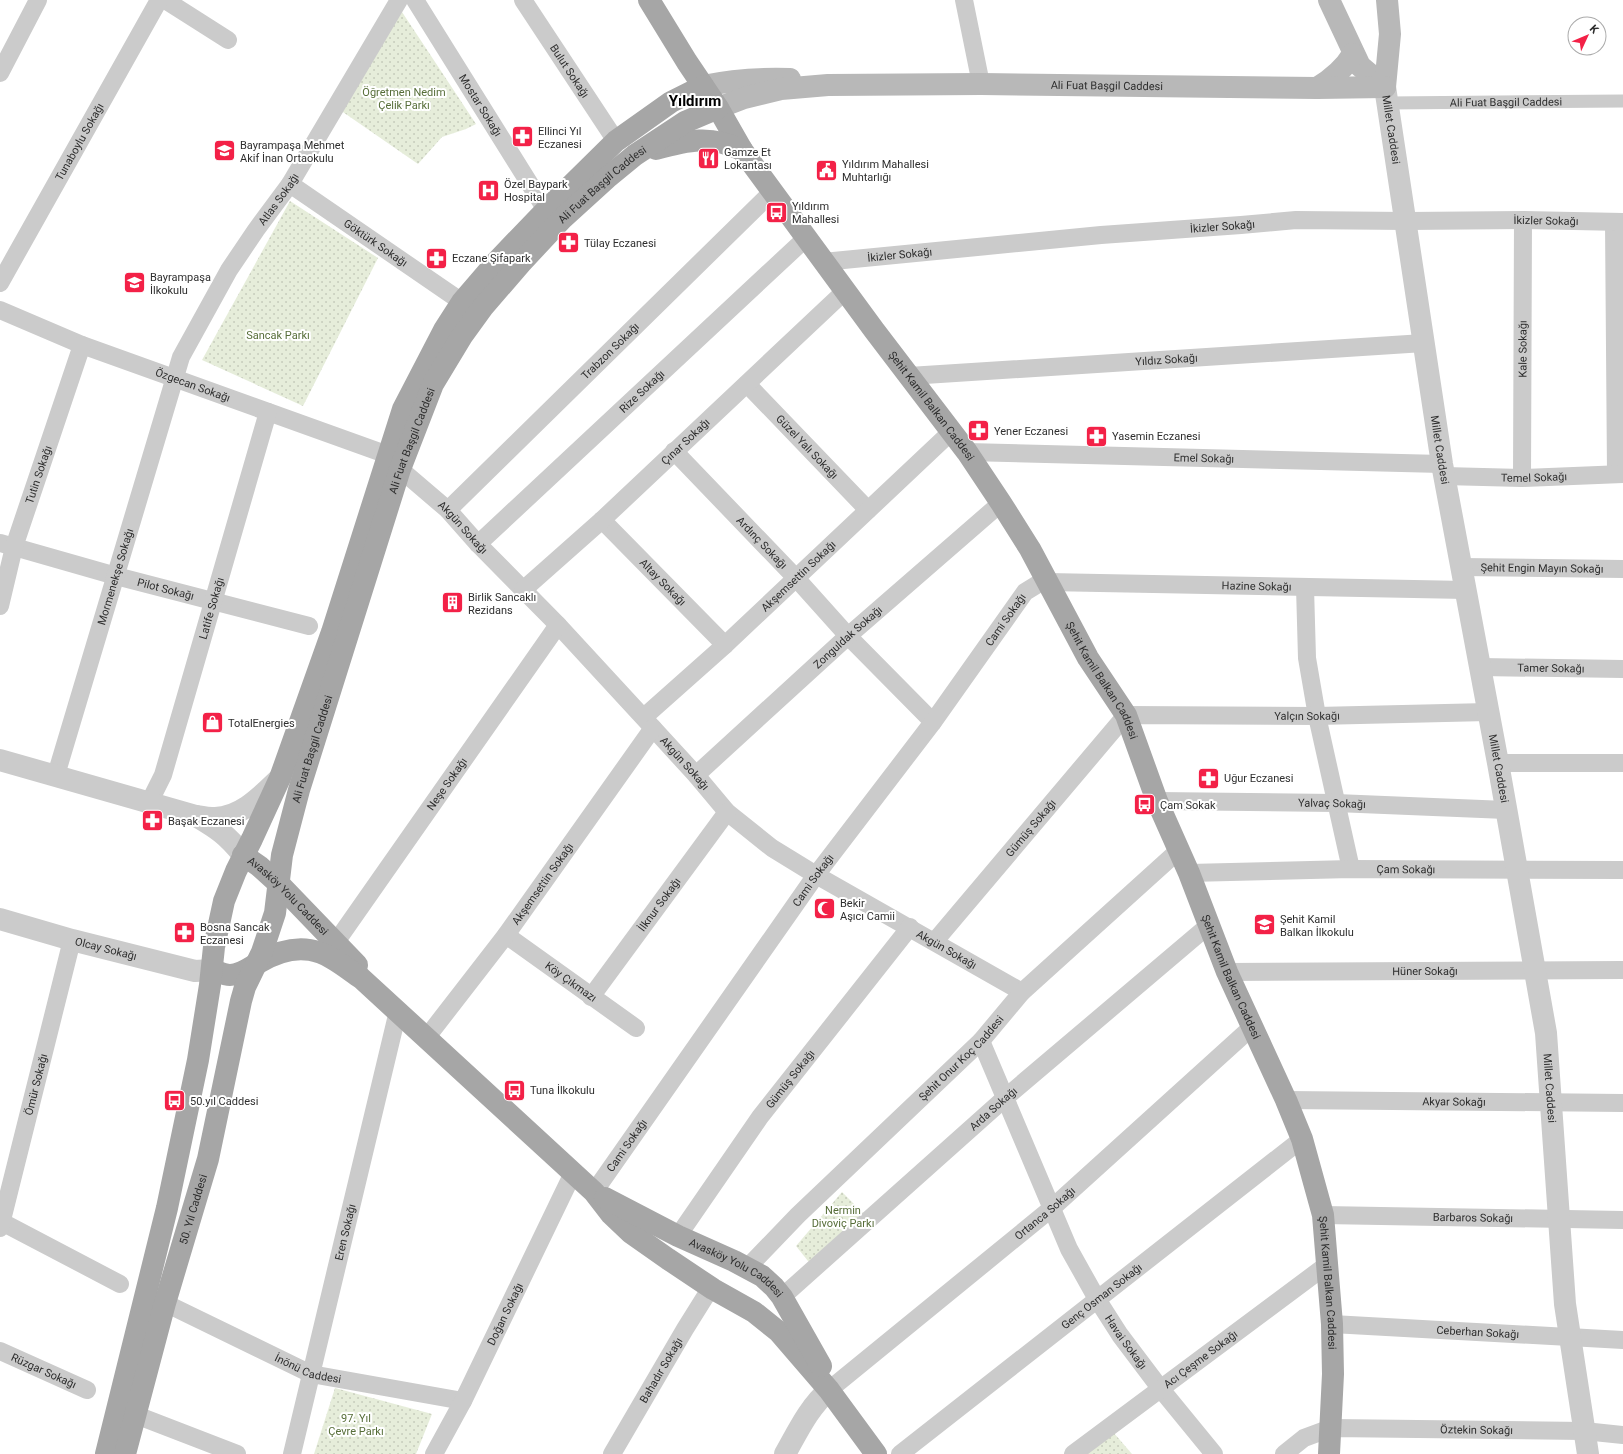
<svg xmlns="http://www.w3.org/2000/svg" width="1623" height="1454" font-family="Roboto,sans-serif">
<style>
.grass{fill:url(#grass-dots)}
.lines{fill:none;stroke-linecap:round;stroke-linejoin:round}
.pedestrian{stroke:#cbcbcb;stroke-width:13}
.minor{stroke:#cbcbcb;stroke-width:18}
.tertiary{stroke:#cbcbcb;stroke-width:22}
.secondary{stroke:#b8b8b8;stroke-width:22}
.primary{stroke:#a6a6a6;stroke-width:22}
.labels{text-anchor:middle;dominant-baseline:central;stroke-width:4;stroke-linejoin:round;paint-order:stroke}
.street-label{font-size:11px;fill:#2e2e2e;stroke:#fff}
.park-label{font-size:11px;fill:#566d38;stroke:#fff}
.poi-label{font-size:11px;fill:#2e2e2e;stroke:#fff;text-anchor:start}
.district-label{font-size:15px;font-weight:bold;fill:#000;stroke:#fff}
</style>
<defs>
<pattern id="grass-dots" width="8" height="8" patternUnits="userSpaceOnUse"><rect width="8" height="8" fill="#e6edda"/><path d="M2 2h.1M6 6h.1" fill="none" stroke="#c6ccbb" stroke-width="1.8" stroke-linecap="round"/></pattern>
</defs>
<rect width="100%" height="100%" fill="#fff"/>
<!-- grass -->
<g class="grass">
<path d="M 402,12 L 476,124 L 466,129 L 442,137 L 418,164 L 340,110 Z"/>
<path d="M 290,201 L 378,258 L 303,406 L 202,360 Z"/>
<path d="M 842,1192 L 865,1215 L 812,1266 L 796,1246 Z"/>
<path d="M 335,1388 L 432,1414 L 416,1454 L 314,1454 Z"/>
<path d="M 1113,1432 L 1132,1454 L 1087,1454 Z"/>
</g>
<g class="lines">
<!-- pedestrian -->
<path class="pedestrian" id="s1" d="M 1388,103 L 1623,101"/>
<!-- minor -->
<g class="minor">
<path d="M 165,0 L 228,40"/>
<path id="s2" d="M 415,0 L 546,210"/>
<path id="s3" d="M 523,0 L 616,141"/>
<path d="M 964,0 L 981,84"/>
<path d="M 0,73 L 38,0"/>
<path id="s4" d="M 290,184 L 462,302"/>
<path d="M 1614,222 L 1616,474"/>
<path id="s5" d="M 823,262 L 1101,235 L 1241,225 L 1296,220 L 1407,221 L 1523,220 L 1623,222"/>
<path id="s6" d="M 0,283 L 159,0"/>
<path id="s7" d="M 0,310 L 82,345 L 388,455"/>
<path id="s8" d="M 909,376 L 1424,343"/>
<path id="s9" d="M 747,384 L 868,510"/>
<path id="s10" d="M 674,451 L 796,578 L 848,636 L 933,722"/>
<path id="s11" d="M 967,452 L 1442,464"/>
<path id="s12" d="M 400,469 L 448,510 L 478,544 L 558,625 L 653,728 L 696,775 L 727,812 L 772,848 L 816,875 L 1022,992"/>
<path id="s13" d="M 1444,476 L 1522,478 L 1623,474"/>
<path id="s14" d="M 1522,478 L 1523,220"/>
<path id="s15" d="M 448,510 L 772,192"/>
<path id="s16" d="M 602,520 L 725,645"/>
<path id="s17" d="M 0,543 L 116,576 L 309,626"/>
<path id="s18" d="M 478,544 L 806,238"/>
<path id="s19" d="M 1461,567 L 1623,569"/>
<path d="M 1305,587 L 1307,658 L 1317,716 L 1351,869"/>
<path id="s20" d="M 523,590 L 602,520 L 845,291"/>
<path id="s21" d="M 0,606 L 14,547 L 82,345"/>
<path id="s22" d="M 1480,667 L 1623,669"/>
<path id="s23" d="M 644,717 L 725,645 L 951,432"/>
<path d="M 1498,763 L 1623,763"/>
<path id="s24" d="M 56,775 L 181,357 L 229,270 L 256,230 L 290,184 L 399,0"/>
<path id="s25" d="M 696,775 L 848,636 L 1001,503"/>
<path id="s26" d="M 1157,801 L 1336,803 L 1506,810"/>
<path id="s27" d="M 149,803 L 163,775 L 268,412"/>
<path id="s28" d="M 1189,873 L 1351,869 L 1623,870"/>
<path id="s29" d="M 506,935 L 636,1028"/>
<path id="s30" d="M 935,941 L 1126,715 L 1317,716 L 1488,712"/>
<path id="s31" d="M 336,942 L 558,625"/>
<path id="s32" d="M 1227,972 L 1623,970"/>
<path id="s33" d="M 591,997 L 727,812"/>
<path id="s34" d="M 427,1037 L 506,935 L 653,728"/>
<path id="s35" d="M 981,1041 L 1069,1249 L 1097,1299 L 1120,1335 L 1160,1388 L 1214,1454"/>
<path id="s36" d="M 1286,1100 L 1623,1103"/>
<path id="s37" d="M 594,1192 L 816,875 L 933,722 L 1025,592 L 1038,584 L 1047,582 L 1466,590"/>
<path id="s38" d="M 1323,1215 L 1623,1220"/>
<path d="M 0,1221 L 120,1284"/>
<path id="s39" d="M 0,1228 L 72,940"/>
<path id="s40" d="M 678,1236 L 760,1117 L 910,927"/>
<path id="s41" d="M 747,1268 L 798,1215 L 981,1041 L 1022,992 L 1178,851"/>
<path id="s42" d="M 782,1297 L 1005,1098 L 1209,925"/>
<path id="s43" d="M 165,1303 L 311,1374 L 463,1401"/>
<path id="s44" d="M 1332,1324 L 1623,1340"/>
<path id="s45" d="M 0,1351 L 87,1390"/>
<path id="s46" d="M 829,1390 L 1052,1208 L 1252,1027"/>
<path d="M 136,1415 L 237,1454"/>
<path id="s47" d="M 292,1454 L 398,1011"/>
<path id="s48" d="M 434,1454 L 463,1401 L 573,1173"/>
<path id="s49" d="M 612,1454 L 685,1329 L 705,1297 L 713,1289"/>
<path id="s50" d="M 900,1454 L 1302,1139"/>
<path id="s51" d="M 1073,1454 L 1328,1264"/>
<path id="s52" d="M 1284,1454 L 1304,1438 L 1331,1428 L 1584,1431 L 1623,1435"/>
</g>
<!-- tertiary -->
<g class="tertiary">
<path id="s53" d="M 1385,87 L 1442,464 L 1498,763 L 1546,1033 L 1565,1304 L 1588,1454"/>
<path d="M 0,760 L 196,816 C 218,829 227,835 243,855"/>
<path d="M 197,816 C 203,817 209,818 215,818 C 242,817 262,795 280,778"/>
<path id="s54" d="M 0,919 L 72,940 L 195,971 L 212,970"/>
<path d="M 785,1454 C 798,1431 809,1407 829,1390"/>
</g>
<!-- secondary -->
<g class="secondary">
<path d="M 1329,0 L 1360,66 L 1385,87"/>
<path d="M 703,86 C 732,80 760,78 790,79"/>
<path d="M 1385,87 L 1390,34 L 1387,0"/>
<path d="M 1317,88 C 1332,79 1344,69 1353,54"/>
<path id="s55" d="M 718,108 L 744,98 L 781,89 L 828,85 L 981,84 L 1317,88 L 1385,87"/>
</g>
<!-- primary -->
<g class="primary">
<path id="s56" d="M 649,0 L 687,62 L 718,108 L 742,150 L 874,330 L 967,452 L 1001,503 L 1030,549 L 1088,658 L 1126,715 L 1157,801 L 1189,873 L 1227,972 L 1286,1100 L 1302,1139 L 1323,1215 L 1332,1324 L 1333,1374 L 1329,1454"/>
<path d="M 656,149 C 688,140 711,135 742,150"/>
<path id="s57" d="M 243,855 L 259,866 L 279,884 L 357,965"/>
<path d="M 212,970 C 218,972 225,975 230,975 C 241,975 249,968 258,963 C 273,954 292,947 310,950 C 329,953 346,968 361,978 L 594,1192 L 611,1214 L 631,1233 L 668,1259 L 713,1289 L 754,1312 L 779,1332 L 829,1390 L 876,1454"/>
<path id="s58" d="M 605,1198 L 678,1236 L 734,1261 L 762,1276 L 774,1287 L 782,1297 L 821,1366"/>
<path d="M 106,1454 L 167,1208 L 198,1060 L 210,985 L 214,947 L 224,901 L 236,871 L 252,839 L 280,778 L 332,632 L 403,409 L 444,330 L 462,302 L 498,260 L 546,210 L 616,141 L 671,102 L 703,86"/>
<path id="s59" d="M 125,1454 L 165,1303 L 208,1159 L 241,1001 L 245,987 L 262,952 L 275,913 L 282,855 L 299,790 L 400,469 L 433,384 L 462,336 L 483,307 L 521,263 L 563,218 L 607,178 L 635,155 L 685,122 L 718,108"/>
</g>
</g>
<!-- icons -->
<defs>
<symbol id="pharmacy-square" viewBox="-11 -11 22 22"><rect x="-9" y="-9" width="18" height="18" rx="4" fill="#f32147" stroke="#fff"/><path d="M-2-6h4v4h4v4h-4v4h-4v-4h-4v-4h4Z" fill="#fff"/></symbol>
<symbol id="school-square" viewBox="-11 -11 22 22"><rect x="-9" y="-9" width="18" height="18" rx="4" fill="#f32147" stroke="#fff"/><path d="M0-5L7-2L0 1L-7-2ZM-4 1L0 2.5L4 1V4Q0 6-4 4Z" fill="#fff"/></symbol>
<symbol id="restaurant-square" viewBox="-11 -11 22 22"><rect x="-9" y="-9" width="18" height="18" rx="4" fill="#f32147" stroke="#fff"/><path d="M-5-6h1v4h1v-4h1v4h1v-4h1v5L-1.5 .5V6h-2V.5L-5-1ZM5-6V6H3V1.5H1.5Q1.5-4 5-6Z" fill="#fff"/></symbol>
<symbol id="civic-square" viewBox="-11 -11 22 22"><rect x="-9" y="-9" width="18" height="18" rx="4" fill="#f32147" stroke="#fff"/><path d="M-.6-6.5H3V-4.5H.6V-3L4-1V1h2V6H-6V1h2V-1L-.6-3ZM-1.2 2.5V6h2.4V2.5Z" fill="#fff"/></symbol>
<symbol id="hospital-square" viewBox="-11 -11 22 22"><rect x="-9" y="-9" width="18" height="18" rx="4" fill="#f32147" stroke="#fff"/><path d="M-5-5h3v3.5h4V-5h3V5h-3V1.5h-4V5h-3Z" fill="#fff"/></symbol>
<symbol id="bus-square" viewBox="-11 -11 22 22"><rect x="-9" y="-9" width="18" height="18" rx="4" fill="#f32147" stroke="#fff"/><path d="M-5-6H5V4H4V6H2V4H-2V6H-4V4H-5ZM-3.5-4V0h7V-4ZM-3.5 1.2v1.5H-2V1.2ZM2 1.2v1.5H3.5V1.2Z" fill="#fff"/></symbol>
<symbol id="building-square" viewBox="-11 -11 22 22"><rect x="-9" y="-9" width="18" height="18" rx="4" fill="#f32147" stroke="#fff"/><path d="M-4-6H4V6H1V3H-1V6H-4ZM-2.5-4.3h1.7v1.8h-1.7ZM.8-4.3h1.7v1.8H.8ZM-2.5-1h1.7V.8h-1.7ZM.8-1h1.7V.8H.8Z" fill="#fff"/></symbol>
<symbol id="shop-square" viewBox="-11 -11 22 22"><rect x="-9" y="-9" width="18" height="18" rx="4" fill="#f32147" stroke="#fff"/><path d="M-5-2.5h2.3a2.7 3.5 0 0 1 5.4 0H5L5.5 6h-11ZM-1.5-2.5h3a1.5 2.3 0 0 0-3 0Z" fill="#fff"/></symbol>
<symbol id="mosque-square" viewBox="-11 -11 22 22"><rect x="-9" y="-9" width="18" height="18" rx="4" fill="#f32147" stroke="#fff"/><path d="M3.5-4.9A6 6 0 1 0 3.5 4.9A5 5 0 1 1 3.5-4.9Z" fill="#fff"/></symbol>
</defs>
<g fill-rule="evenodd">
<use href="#pharmacy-square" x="510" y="124" width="25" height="25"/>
<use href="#school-square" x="212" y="138" width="25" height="25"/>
<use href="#restaurant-square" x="696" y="146" width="25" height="25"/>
<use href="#civic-square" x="814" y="158" width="25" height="25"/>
<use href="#hospital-square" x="476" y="178" width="25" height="25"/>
<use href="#bus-square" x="764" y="200" width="25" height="25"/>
<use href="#pharmacy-square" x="556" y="230" width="25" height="25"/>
<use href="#pharmacy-square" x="424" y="246" width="25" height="25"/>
<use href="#school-square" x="122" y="270" width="25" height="25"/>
<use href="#pharmacy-square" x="966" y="418" width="25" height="25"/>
<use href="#pharmacy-square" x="1084" y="424" width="25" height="25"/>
<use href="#building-square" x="440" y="590" width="25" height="25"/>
<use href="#shop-square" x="200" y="710" width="25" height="25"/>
<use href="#pharmacy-square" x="1196" y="766" width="25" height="25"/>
<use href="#bus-square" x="1132" y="792" width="25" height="25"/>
<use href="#pharmacy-square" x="140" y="808" width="25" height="25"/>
<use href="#mosque-square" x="812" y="896" width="25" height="25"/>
<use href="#school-square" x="1252" y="912" width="25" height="25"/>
<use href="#pharmacy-square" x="172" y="920" width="25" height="25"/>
<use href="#bus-square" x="502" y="1078" width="25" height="25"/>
<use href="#bus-square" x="162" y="1088" width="25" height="25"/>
</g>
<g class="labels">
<!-- street labels -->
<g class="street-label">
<text stroke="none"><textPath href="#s3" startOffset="85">Bulut Sokağı</textPath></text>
<text stroke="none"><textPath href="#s55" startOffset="392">Ali Fuat Başgil Caddesi</textPath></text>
<text stroke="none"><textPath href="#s1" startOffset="118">Ali Fuat Başgil Caddesi</textPath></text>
<text stroke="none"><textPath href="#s2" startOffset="124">Mostar Sokağı</textPath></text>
<text stroke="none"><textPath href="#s53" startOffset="43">Millet Caddesi</textPath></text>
<text stroke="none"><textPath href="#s6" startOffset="162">Tunaboylu Sokağı</textPath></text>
<text stroke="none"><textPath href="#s59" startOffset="1379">Ali Fuat Başgil Caddesi</textPath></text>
<text stroke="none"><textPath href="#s24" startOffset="622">Atlas Sokağı</textPath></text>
<text stroke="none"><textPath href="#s5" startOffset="725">İkizler Sokağı</textPath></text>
<text stroke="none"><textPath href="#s5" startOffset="401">İkizler Sokağı</textPath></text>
<text stroke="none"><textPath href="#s4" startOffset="104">Göktürk Sokağı</textPath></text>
<text stroke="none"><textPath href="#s5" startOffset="77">İkizler Sokağı</textPath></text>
<text stroke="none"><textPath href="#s14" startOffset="129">Kale Sokağı</textPath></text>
<text stroke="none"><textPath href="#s15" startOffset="227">Trabzon Sokağı</textPath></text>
<text stroke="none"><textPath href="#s8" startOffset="258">Yıldız Sokağı</textPath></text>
<text stroke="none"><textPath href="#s7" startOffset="207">Özgecan Sokağı</textPath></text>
<text stroke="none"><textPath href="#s18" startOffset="224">Rize Sokağı</textPath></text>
<text stroke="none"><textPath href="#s56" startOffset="495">Şehit Kamil Balkan Caddesi</textPath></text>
<text stroke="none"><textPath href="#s59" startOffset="1055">Ali Fuat Başgil Caddesi</textPath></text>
<text stroke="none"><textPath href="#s20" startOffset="220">Çınar Sokağı</textPath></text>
<text stroke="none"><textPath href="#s9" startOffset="87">Güzel Yalı Sokağı</textPath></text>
<text stroke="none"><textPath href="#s53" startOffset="367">Millet Caddesi</textPath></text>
<text stroke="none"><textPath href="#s11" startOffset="237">Emel Sokağı</textPath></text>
<text stroke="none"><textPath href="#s21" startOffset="137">Tutin Sokağı</textPath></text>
<text stroke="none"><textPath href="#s13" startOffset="90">Temel Sokağı</textPath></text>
<text stroke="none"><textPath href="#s12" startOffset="86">Akgün Sokağı</textPath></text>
<text stroke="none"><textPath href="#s10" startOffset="127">Ardınç Sokağı</textPath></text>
<text stroke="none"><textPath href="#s19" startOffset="81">Şehit Engin Mayın Sokağı</textPath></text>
<text stroke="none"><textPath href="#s23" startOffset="209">Akşemsettin Sokağı</textPath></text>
<text stroke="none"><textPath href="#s24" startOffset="207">Mormenekşe Sokağı</textPath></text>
<text stroke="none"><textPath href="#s16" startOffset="87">Altay Sokağı</textPath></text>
<text stroke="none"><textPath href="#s37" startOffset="973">Hazine Sokağı</textPath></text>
<text stroke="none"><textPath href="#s17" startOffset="172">Pilot Sokağı</textPath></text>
<text stroke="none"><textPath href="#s27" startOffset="205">Latife Sokağı</textPath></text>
<text stroke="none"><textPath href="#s37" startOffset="705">Cami Sokağı</textPath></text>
<text stroke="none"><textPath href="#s25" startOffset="205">Zonguldak Sokağı</textPath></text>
<text stroke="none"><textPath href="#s22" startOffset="71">Tamer Sokağı</textPath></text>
<text stroke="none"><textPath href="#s56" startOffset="819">Şehit Kamil Balkan Caddesi</textPath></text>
<text stroke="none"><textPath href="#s30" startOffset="477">Yalçın Sokağı</textPath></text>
<text stroke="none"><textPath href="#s59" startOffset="731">Ali Fuat Başgil Caddesi</textPath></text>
<text stroke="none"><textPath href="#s12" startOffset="410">Akgün Sokağı</textPath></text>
<text stroke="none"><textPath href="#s53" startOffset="691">Millet Caddesi</textPath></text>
<text stroke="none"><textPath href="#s31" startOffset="193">Neşe Sokağı</textPath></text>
<text stroke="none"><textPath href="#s26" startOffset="175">Yalvaç Sokağı</textPath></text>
<text stroke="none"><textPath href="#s30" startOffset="148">Gümüş Sokağı</textPath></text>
<text stroke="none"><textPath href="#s28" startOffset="217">Çam Sokağı</textPath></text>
<text stroke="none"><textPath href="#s37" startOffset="381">Cami Sokağı</textPath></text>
<text stroke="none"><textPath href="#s34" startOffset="192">Akşemsettin Sokağı</textPath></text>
<text stroke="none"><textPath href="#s57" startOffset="61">Avasköy Yolu Caddesi</textPath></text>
<text stroke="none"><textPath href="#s33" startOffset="115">İlknur Sokağı</textPath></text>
<text stroke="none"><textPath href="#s54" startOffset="110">Olcay Sokağı</textPath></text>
<text stroke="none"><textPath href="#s12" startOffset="734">Akgün Sokağı</textPath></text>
<text stroke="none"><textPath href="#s32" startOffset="198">Hüner Sokağı</textPath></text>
<text stroke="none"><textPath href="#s56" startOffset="1143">Şehit Kamil Balkan Caddesi</textPath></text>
<text stroke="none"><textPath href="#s29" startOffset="80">Köy Çıkmazı</textPath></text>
<text stroke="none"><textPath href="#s41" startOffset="300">Şehit Onur Koç Caddesi</textPath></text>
<text stroke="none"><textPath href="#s40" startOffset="193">Gümüş Sokağı</textPath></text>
<text stroke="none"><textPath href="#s39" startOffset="148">Ömür Sokağı</textPath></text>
<text stroke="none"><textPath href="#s53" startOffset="1015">Millet Caddesi</textPath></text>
<text stroke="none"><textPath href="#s36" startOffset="168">Akyar Sokağı</textPath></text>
<text stroke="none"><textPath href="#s42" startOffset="283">Arda Sokağı</textPath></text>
<text stroke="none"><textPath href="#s37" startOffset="57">Cami Sokağı</textPath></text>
<text stroke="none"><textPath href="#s59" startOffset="254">50. Yıl Caddesi</textPath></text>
<text stroke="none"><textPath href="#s46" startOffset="279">Ortanca Sokağı</textPath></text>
<text stroke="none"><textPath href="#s38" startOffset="150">Barbaros Sokağı</textPath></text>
<text stroke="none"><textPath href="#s47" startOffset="228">Eren Sokağı</textPath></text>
<text stroke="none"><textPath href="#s58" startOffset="149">Avasköy Yolu Caddesi</textPath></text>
<text stroke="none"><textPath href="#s56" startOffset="1467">Şehit Kamil Balkan Caddesi</textPath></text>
<text stroke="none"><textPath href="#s50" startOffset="256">Genç Osman Sokağı</textPath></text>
<text stroke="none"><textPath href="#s48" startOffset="157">Doğan Sokağı</textPath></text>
<text stroke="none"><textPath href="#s44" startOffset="146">Ceberhan Sokağı</textPath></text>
<text stroke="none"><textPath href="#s35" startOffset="335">Havai Sokağı</textPath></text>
<text stroke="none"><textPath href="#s51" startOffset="159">Acı Çeşme Sokağı</textPath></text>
<text stroke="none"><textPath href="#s43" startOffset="158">İnönü Caddesi</textPath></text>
<text stroke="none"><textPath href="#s49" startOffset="97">Bahadır Sokağı</textPath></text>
<text stroke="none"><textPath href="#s45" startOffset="48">Rüzgar Sokağı</textPath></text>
<text stroke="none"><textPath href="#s52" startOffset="200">Öztekin Sokağı</textPath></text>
</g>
<!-- park labels -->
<g class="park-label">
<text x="404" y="92">Öğretmen Nedim<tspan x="404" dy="13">Çelik Parkı</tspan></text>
<text x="278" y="335">Sancak Parkı</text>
<text x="843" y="1210">Nermin<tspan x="843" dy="13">Divoviç Parkı</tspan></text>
<text x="356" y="1418">97. Yıl<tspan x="356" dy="13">Çevre Parkı</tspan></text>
</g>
<!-- poi labels -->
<g class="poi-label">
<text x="538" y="131">Ellinci Yıl<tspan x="538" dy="13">Eczanesi</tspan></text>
<text x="240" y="145">Bayrampaşa Mehmet<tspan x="240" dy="13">Akif İnan Ortaokulu</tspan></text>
<text x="724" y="152">Gamze Et<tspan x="724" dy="13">Lokantası</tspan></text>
<text x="842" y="164">Yıldırım Mahallesi<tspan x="842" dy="13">Muhtarlığı</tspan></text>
<text x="504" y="184">Özel Baypark<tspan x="504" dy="13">Hospital</tspan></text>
<text x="792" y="206">Yıldırım<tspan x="792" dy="13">Mahallesi</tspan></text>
<text x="584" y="243">Tülay Eczanesi</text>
<text x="452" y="258">Eczane Şifapark</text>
<text x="150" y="277">Bayrampaşa<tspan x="150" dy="13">İlkokulu</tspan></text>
<text x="994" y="431">Yener Eczanesi</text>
<text x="1112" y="436">Yasemin Eczanesi</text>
<text x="468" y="597">Birlik Sancaklı<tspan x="468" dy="13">Rezidans</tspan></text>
<text x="228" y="723">TotalEnergies</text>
<text x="1224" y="778">Uğur Eczanesi</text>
<text x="1160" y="805">Çam Sokak</text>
<text x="168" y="821">Başak Eczanesi</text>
<text x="840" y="903">Bekir<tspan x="840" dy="13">Aşıcı Camii</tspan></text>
<text x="1280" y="919">Şehit Kamil<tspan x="1280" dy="13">Balkan İlkokulu</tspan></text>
<text x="200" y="927">Bosna Sancak<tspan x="200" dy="13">Eczanesi</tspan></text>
<text x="530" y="1090">Tuna İlkokulu</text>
<text x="190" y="1101">50.yıl Caddesi</text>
</g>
<!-- district labels -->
<g class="district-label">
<text x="695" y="101">Yıldırım</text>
</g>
</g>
<!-- north arrow -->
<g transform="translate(1587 36) rotate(46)"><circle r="19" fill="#ffffff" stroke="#ababab"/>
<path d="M0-3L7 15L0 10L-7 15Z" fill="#f32147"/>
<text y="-6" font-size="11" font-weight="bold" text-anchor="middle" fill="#2e2e2e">K</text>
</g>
</svg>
